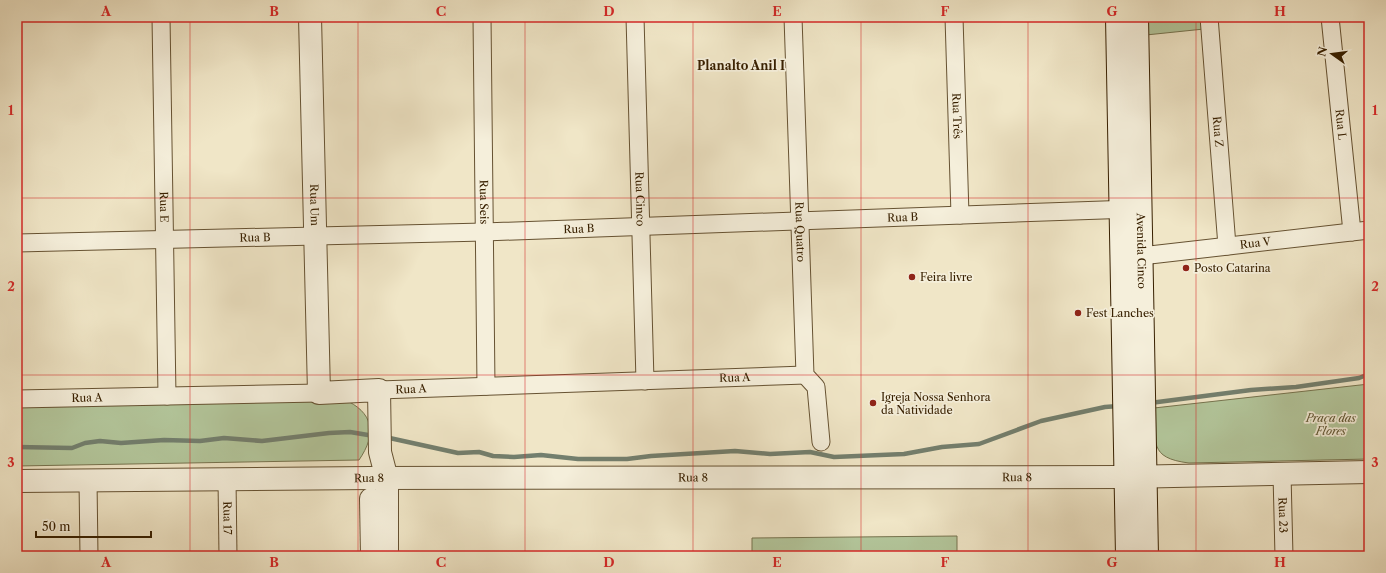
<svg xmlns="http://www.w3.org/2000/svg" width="1386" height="573" font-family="'Libre Caslon Text',serif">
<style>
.green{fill:#b3c69b;stroke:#76734e}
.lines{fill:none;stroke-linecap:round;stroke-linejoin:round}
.stream{stroke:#737f6e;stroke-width:4.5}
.minor-casing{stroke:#665232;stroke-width:19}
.tertiary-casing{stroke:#665232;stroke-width:24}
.secondary-casing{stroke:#382000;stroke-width:24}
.minor{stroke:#f5efdb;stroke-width:17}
.tertiary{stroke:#f5efdb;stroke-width:22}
.secondary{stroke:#f5efdb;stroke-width:22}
.grid{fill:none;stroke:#d62828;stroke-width:1;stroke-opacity:0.55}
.poi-dot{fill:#8f2418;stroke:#f5efdb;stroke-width:1.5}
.labels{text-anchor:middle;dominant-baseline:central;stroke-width:3.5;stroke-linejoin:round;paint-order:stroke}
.street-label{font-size:11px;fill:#382000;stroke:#f5efdb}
.poi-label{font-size:11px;fill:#382000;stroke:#f5efdb;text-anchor:start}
.park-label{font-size:11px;font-style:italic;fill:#5d522e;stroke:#f5efdb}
.neighbourhood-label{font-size:12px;font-weight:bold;fill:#382000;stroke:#f5efdb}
.neatline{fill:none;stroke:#d62828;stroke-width:1.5}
.grid-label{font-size:13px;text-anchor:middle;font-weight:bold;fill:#d62828}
</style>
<rect width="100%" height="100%" fill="#f0e6c7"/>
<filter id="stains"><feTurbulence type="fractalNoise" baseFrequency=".005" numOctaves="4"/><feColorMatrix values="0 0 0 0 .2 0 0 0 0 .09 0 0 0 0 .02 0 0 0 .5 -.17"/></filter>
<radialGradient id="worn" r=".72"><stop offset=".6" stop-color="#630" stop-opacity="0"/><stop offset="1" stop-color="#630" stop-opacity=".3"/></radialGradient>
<!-- green -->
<g class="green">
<path d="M 1146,17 L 1203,17 L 1204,29 L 1146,35 Z"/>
<path d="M 1369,384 L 1369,459 L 1189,463 C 1148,458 1156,442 1154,408 Z"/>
<path d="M 343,399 C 374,412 377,434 359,460 L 17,466 L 17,407 Z"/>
<path d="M 957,536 L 957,556 L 752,556 L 752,538 Z"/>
</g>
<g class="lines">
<!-- stream -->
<g class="stream">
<path d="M 1150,403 L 1251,390 L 1296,387 L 1359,378 L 1369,374"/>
<path d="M 385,437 L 458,453 L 479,452 L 493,456 L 514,457 L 541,455 L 578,459 L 627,459 L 651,456 L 735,451 L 770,454 L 810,452 L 834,457 L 904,454 L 942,447 L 979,444 L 1041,421 L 1105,407 L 1119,406"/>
<path d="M 17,447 L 72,448 L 85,443 L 100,441 L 121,443 L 164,440 L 200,441 L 224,438 L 262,441 L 329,433 L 350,432 L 374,436"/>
</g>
<defs>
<g id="minor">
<path id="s1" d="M 161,17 L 167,396"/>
<path id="s2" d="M 482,17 L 486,386"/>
<path id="s3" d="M 635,17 L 645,381"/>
<path id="s4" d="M 793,17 L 805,375 L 816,387 L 821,442"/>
<path id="s5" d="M 954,17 L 960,215"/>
<path id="s6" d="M 1209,17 L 1227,246"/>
<path id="s7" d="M 1330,17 L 1352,232"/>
<path id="s8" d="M 17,243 L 484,232 L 1132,209"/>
<path id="s9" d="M 1141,256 L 1369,230"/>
<path id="s10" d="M 379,390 L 805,375"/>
<path id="s11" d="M 17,399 L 319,393"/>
<path id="s12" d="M 1282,474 L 1284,556"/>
<path id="s13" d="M 227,479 L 228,556"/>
<path d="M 88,480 L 89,556"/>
</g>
<g id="tertiary">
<path id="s14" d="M 310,17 L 319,393 L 379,390 L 380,452 L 387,479 L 387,556"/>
<path id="s15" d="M 17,481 L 371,478 L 1125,477 L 1369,472"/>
<path d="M 371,499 L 372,556"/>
</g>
<g id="secondary">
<path d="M 1117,17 L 1127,556"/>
<path id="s16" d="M 1137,17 L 1147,556"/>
</g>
</defs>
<!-- minor casing -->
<use href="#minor" class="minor-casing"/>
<!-- tertiary casing -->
<use href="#tertiary" class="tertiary-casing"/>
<!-- secondary casing -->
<use href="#secondary" class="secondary-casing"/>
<!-- minor -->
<use href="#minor" class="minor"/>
<!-- tertiary -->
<use href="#tertiary" class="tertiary"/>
<!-- secondary -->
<use href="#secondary" class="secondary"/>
</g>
<!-- grid -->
<path class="grid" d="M 190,17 L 190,556M 358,17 L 358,556M 525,17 L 525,556M 693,17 L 693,556M 861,17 L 861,556M 1028,17 L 1028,556M 1196,17 L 1196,556M 17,198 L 1369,198M 17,375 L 1369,375"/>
<!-- markers -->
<g class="poi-dot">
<circle cx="1186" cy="268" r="4"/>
<circle cx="912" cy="277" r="4"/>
<circle cx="1078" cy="313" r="4"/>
<circle cx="873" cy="403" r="4"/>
</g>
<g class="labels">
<!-- street labels -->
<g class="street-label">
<text stroke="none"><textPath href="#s5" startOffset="99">Rua Três</textPath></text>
<text stroke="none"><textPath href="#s7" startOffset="108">Rua L</textPath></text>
<text stroke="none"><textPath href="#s6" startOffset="115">Rua Z</textPath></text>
<text stroke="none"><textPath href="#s3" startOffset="182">Rua Cinco</textPath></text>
<text stroke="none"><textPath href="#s2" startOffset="185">Rua Seis</textPath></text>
<text stroke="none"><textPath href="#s14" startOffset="188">Rua Um</textPath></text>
<text stroke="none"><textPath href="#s1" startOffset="190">Rua E</textPath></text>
<text stroke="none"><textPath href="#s8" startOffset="886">Rua B</textPath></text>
<text stroke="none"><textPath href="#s8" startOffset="562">Rua B</textPath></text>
<text stroke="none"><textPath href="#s4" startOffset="215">Rua Quatro</textPath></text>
<text stroke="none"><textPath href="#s8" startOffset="238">Rua B</textPath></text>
<text stroke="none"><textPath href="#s9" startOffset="115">Rua V</textPath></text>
<text stroke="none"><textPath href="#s16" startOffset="234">Avenida Cinco</textPath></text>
<text stroke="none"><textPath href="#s10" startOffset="356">Rua A</textPath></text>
<text stroke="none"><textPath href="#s10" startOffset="32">Rua A</textPath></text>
<text stroke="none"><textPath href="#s11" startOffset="70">Rua A</textPath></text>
<text stroke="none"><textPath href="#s15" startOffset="1000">Rua 8</textPath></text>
<text stroke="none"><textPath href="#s15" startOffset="352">Rua 8</textPath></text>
<text stroke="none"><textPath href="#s15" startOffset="676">Rua 8</textPath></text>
<text stroke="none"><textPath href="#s12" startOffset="41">Rua 23</textPath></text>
<text stroke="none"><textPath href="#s13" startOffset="39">Rua 17</textPath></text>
</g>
<!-- poi labels -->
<g class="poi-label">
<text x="1194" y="268">Posto Catarina</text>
<text x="920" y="277">Feira livre</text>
<text x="1086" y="313">Fest Lanches</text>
<text x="881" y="397">Igreja Nossa Senhora<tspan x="881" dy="13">da Natividade</tspan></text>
</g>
<!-- park labels -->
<g class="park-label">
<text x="1331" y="418">Praça das<tspan x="1331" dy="13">Flores</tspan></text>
</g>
<!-- neighbourhood labels -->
<g class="neighbourhood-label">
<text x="741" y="65">Planalto Anil I</text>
</g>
</g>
<!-- margin -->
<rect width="1386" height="573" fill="none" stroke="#f0e6c7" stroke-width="44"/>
<!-- north arrow -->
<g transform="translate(1332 54) rotate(284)" stroke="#f5efdb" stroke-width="3" paint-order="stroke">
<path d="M0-3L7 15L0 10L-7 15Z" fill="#382000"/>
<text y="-6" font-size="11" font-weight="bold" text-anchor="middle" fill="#382000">N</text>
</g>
<!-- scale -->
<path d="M36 531v6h115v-6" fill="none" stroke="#382000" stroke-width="2"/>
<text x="42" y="531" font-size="12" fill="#382000" stroke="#f5efdb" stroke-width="3" paint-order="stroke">50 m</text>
<rect x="22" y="22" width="1342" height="529" class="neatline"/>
<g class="grid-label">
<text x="106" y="16">A</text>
<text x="274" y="16">B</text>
<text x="441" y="16">C</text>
<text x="609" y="16">D</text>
<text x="777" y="16">E</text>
<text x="945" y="16">F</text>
<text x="1112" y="16">G</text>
<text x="1280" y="16">H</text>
<text x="11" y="115">1</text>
<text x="1375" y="115">1</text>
<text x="11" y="291">2</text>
<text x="1375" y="291">2</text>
<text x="11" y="467">3</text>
<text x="1375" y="467">3</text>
<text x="106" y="567">A</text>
<text x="274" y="567">B</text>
<text x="441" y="567">C</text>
<text x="609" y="567">D</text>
<text x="777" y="567">E</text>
<text x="945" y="567">F</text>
<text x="1112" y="567">G</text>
<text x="1280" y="567">H</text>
</g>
<rect width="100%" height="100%" filter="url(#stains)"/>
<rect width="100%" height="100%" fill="url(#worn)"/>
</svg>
